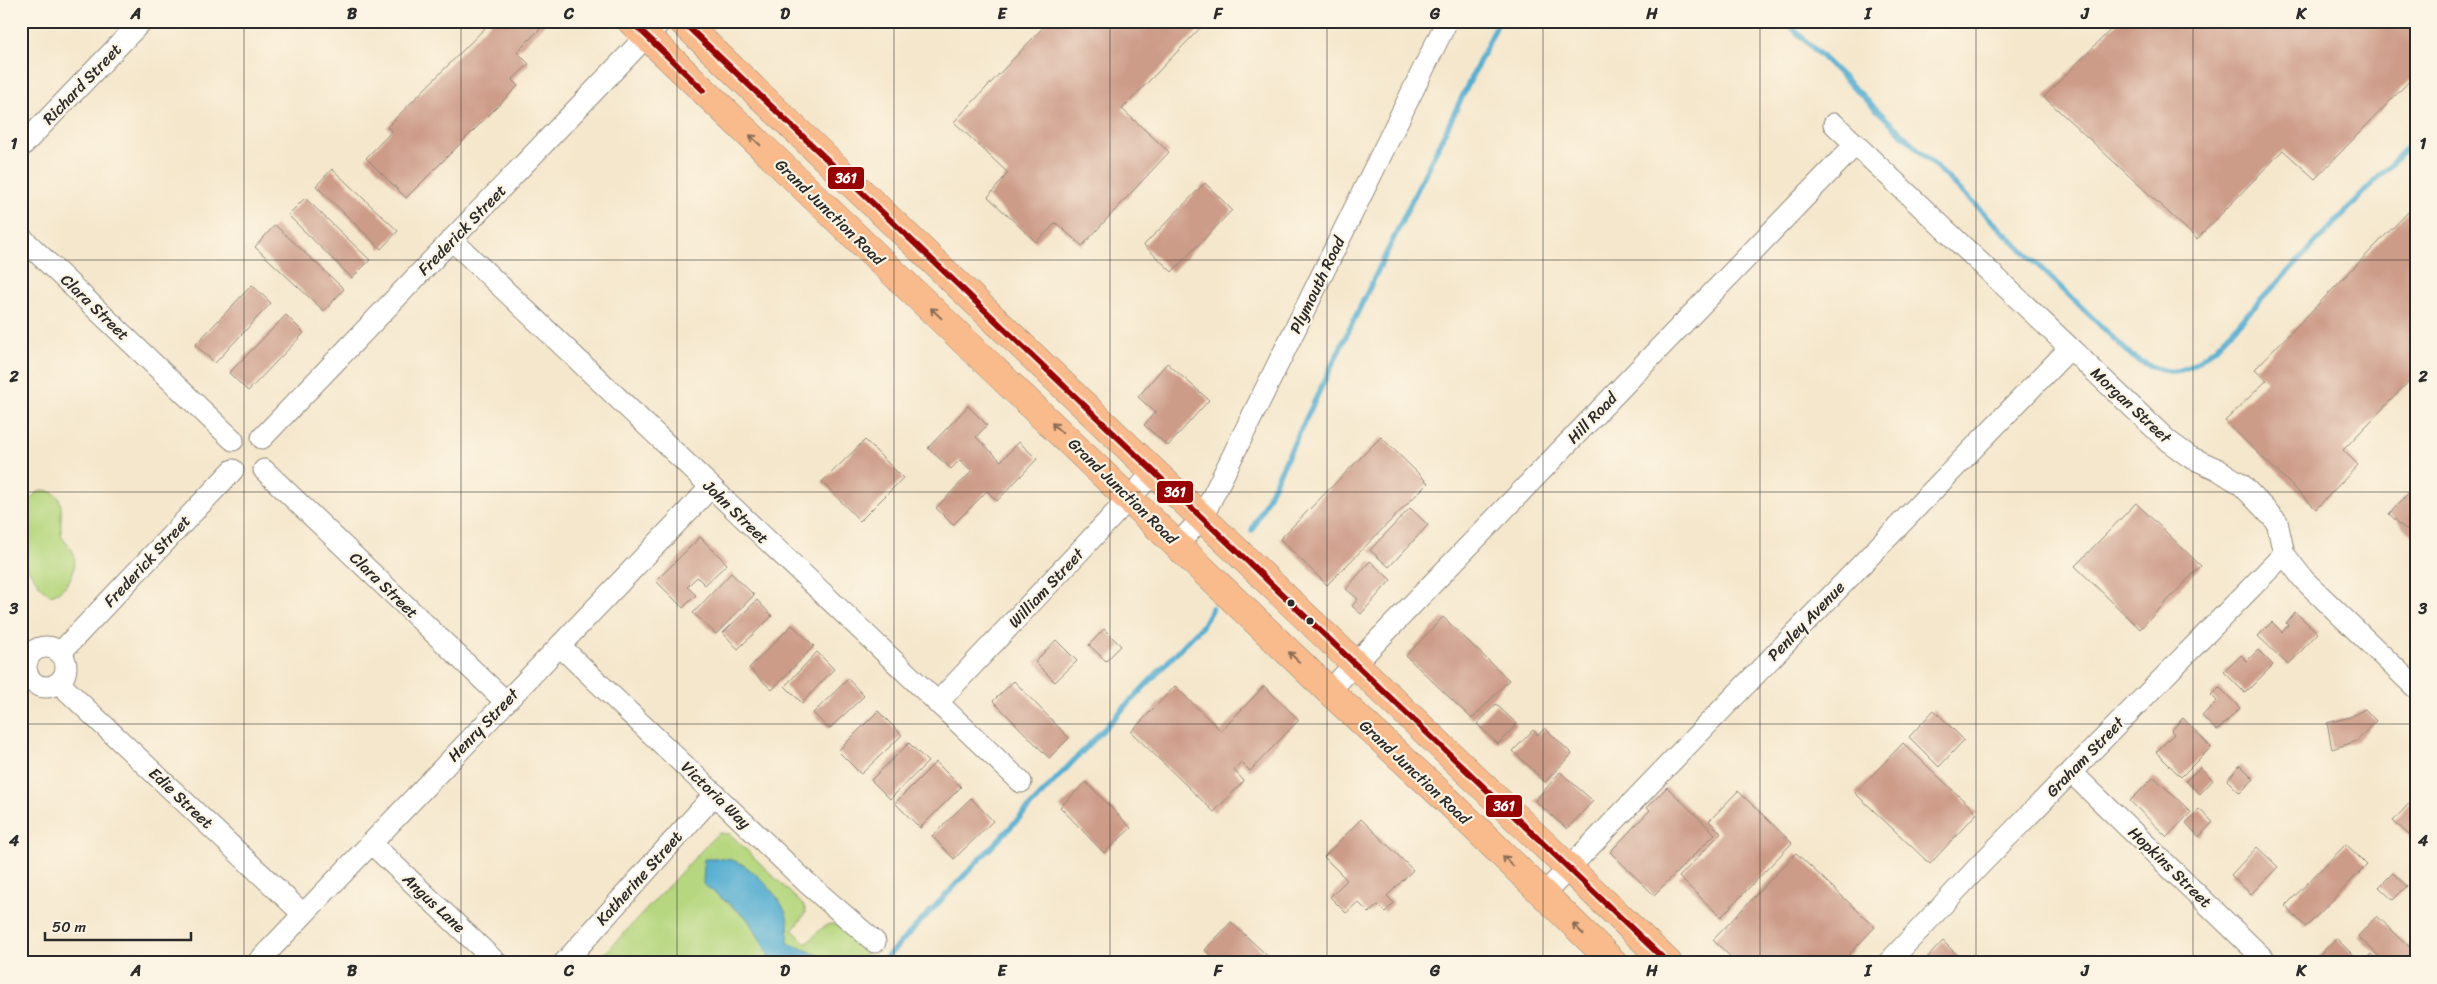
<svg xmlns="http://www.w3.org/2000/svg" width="2437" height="984" font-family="Sriracha,sans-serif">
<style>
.green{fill:#b6d77f;stroke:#708155}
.water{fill:#54aed1;stroke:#406c7e}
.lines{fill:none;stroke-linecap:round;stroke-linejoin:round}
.stream{stroke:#54aed1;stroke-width:5.5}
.building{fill:#cd9c89}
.street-casing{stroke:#90897c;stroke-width:23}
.highway-casing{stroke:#90897c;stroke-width:29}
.street{stroke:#fff;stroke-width:21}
.highway{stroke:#fabb8c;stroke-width:28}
.bus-1-casing{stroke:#fcf5e5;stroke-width:10}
.bus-1{stroke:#900;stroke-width:6}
.oneway{stroke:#886c57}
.grid{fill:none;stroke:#2b2b2b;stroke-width:1;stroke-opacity:0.55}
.bus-dot{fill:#2b2b2b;stroke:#fcf5e5;stroke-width:2}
.labels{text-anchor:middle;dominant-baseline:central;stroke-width:4.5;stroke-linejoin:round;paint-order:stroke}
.street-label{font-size:16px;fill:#2b2b2b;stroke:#fcf5e5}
.line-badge{stroke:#fcf5e5;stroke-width:2}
.badge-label{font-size:14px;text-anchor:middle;font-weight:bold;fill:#fff}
.neatline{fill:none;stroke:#2b2b2b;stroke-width:2}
.grid-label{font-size:16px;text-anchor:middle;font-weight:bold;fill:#2b2b2b}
</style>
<rect width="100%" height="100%" fill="#fcf5e5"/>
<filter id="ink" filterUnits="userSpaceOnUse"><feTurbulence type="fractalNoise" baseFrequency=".02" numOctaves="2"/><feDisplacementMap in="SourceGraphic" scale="10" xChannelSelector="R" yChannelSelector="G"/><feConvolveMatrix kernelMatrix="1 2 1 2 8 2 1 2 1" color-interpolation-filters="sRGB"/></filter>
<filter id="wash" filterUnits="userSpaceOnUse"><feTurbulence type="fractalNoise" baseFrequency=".0096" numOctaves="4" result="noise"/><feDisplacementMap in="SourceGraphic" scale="20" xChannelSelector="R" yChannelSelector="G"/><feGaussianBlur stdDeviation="1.12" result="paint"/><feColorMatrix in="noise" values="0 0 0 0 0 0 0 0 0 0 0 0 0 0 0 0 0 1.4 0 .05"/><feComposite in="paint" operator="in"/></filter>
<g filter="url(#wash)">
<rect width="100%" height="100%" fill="#f5e7cc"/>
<!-- green -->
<g class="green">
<path d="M 42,490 C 71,491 57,520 62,537 C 64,542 71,546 73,552 C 79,569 67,592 50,595 C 36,586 35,573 21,563 L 21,510 L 35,494 Z"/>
<path d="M 718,833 L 730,834 L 804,906 L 806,912 L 793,930 L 806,944 C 813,938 819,929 827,925 C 840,919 860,942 870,950 L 857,963 L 596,963 Z"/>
</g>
<!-- water -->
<path class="water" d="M 704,859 C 714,859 726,858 735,861 C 752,867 777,893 784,909 C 790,920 788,931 788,943 L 839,963 L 772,963 L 760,939 L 746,917 L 703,884 Z"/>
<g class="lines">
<!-- stream -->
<g class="stream">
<path d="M 1785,21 L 2133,357 C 2171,379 2183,375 2215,348 L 2416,138"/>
<path d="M 1252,530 L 1499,21"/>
<path d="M 881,963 L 1202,626 L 1212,608"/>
</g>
</g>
<g id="blocks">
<!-- building -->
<g class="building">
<path d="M 492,21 L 548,21 L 517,52 L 529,64 L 512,80 L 518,86 L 406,198 L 366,158 L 392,131 L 387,127 Z"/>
<path d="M 1049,21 L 1207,21 L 1122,109 L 1169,152 L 1082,246 L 1056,223 L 1036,242 L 988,197 L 1008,173 L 954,122 Z"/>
<path d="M 2119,21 L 2416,21 L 2416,74 L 2315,179 L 2283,150 L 2197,239 L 2044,97 Z"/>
<path d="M 332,169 L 398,231 L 381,249 L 316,186 Z"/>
<path d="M 1205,183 L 1232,210 L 1172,272 L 1144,245 Z"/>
<path d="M 305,198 L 370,260 L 352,278 L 288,215 Z"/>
<path d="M 2416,204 L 2416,374 L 2343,450 L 2358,465 L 2316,509 L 2225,421 L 2267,380 L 2255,369 Z"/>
<path d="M 275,225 L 344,289 L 324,311 L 255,247 Z"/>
<path d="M 252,285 L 271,303 L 215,363 L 195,345 Z"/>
<path d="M 286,315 L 304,333 L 248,391 L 229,373 Z"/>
<path d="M 1167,363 L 1209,400 L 1168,446 L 1144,425 L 1155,412 L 1138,397 Z"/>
<path d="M 968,406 L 987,425 L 976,437 L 1001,461 L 1019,442 L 1037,459 L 997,501 L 987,491 L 953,525 L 936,508 L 972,471 L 960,460 L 951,469 L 928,448 Z"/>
<path d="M 1381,437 L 1428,483 L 1327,585 L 1280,539 Z"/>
<path d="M 865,440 L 903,478 L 860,521 L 822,482 Z"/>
<path d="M 2416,485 L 2416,539 L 2389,514 Z"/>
<path d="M 2136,503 L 2201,566 L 2140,629 L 2075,566 Z"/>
<path d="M 1410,508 L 1428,525 L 1389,567 L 1370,550 Z"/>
<path d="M 700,537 L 727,564 L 705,585 L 697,577 L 687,587 L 696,595 L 683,608 L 656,581 Z"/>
<path d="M 1370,561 L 1391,580 L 1361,614 L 1352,606 L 1358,599 L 1346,589 Z"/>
<path d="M 731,573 L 754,595 L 716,634 L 693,613 Z"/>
<path d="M 757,600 L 772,616 L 738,649 L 723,633 Z"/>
<path d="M 2295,612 L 2318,633 L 2288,665 L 2258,636 L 2272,622 L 2282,632 L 2288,625 L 2286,623 Z"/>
<path d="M 1443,617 L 1509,680 L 1472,719 L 1406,656 Z"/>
<path d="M 792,625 L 814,646 L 772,690 L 749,668 Z"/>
<path d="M 1104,629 L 1121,646 L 1106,661 L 1089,645 Z"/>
<path d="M 1056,640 L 1077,661 L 1055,682 L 1035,662 Z"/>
<path d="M 2258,650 L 2273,665 L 2245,693 L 2224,672 L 2241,655 L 2247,661 Z"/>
<path d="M 817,652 L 834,669 L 802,703 L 785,686 Z"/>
<path d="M 848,679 L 864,696 L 829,729 L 813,713 Z"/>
<path d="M 1014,681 L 1069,738 L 1049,758 L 993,701 Z"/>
<path d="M 1175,686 L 1221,731 L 1264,686 L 1299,720 L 1250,771 L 1241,762 L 1234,770 L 1244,781 L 1214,812 L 1131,732 Z"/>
<path d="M 2219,687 L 2240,708 L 2217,731 L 2202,716 L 2217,701 L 2211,695 Z"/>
<path d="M 1496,704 L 1517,724 L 1498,744 L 1477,724 Z"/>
<path d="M 2365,709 L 2376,721 L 2357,741 L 2332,749 L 2327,723 L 2350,717 Z"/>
<path d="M 1934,710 L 1964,740 L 1939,767 L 1909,737 Z"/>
<path d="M 878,711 L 902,735 L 861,774 L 838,751 Z"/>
<path d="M 2183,718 L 2211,747 L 2181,777 L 2156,752 L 2174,734 L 2171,731 Z"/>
<path d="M 1545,728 L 1572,754 L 1545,782 L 1513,751 L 1533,730 L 1538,735 Z"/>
<path d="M 909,743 L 928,762 L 890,799 L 871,780 Z"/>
<path d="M 1903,743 L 1977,813 L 1930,864 L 1855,793 Z"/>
<path d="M 936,762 L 961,787 L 920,828 L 895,803 Z"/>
<path d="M 2240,765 L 2254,779 L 2240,793 L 2227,780 Z"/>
<path d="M 2200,767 L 2213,780 L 2200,794 L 2186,781 Z"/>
<path d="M 1560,772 L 1593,801 L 1567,829 L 1535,801 Z"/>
<path d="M 2154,777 L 2191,812 L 2167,837 L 2130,801 Z"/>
<path d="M 1086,782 L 1131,828 L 1104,853 L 1060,807 Z"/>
<path d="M 1667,787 L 1715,834 L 1654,895 L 1610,852 L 1650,810 L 1647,808 Z"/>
<path d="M 1738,791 L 1792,843 L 1721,917 L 1679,877 L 1721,833 L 1709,821 Z"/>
<path d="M 971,798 L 993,821 L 954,859 L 932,836 Z"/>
<path d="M 2414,798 L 2416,800 L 2416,841 L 2393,821 Z"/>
<path d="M 2199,809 L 2213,822 L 2199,837 L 2186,823 Z"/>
<path d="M 1361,819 L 1413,870 L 1387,896 L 1394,903 L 1385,912 L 1378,905 L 1369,913 L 1358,902 L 1346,913 L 1330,897 L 1347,880 L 1324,857 Z"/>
<path d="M 2346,844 L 2367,865 L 2306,927 L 2285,906 Z"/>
<path d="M 2257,847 L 2278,867 L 2251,894 L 2231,875 Z"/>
<path d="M 1796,853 L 1875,927 L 1841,963 L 1737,963 L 1713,940 Z"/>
<path d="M 2393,873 L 2407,886 L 2393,900 L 2379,887 Z"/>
<path d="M 2377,916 L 2416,953 L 2416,963 L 2386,963 L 2358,936 Z"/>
<path d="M 1231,922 L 1275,963 L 1219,963 L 1205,950 Z"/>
<path d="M 2336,938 L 2356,958 L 2351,963 L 2312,963 Z"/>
<path d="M 1943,941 L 1965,963 L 1922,963 Z"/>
<path d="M 2372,954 L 2381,963 L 2363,963 Z"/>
</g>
</g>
</g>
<g filter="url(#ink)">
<use href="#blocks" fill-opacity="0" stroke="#90897c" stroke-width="1"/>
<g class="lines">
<defs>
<g id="street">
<path d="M 1834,124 L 2168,441 L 2190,457 L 2217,469 L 2241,484 L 2277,522 L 2284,554 L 2304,580 L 2416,688"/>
<path d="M 21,147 L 142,21"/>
<path d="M 21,237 L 233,440"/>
<path d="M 452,240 L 1021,782"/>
<path d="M 262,438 L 661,21"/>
<path d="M 264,470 L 505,701"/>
<path d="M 1178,544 L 1202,518 L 1447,21"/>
<path d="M 560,646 L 806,882 L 875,942"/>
<circle cx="46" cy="667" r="20"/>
<path d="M 60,653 L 233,470"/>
<path d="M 59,683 L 303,914"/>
<path d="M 1329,691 L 1855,145"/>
<path d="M 937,703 L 1154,472"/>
<path d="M 2071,772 L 2268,963"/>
<path d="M 371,843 L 497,963"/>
<path d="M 1543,895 L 2070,348"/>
<path d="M 257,963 L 710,488"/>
<path d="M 564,963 L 715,794"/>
<path d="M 1888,963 L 1980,865 L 2284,554"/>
</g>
<g id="highway">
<path d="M 631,21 L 1329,691 L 1448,801 L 1614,963"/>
<path d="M 682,21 L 1668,963"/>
</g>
</defs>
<!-- street casing -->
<use href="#street" class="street-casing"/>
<!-- highway casing -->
<use href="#highway" class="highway-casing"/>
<!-- street -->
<use href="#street" class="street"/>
<!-- highway -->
<use href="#highway" class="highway"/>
<defs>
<g id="bus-1">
<path d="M 631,21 L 703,90"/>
<path d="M 682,21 L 1668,963"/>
</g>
</defs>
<!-- bus-1 casing -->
<use href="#bus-1" class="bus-1-casing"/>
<!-- bus-1 -->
<use href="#bus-1" class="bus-1"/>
</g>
<!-- one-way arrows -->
<defs><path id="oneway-shaft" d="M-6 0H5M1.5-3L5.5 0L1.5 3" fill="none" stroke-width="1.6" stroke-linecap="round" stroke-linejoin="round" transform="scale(1.25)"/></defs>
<g class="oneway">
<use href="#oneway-shaft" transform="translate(755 140) rotate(-136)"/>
<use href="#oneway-shaft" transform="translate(936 313) rotate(-136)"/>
<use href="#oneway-shaft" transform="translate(1057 428) rotate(-136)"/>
<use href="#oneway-shaft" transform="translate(1294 657) rotate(-136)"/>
<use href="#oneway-shaft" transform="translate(1508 861) rotate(-135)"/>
<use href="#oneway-shaft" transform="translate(1578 929) rotate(-136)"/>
</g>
</g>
<!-- grid -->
<path class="grid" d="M 244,21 L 244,963M 461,21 L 461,963M 677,21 L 677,963M 894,21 L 894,963M 1110,21 L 1110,963M 1327,21 L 1327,963M 1543,21 L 1543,963M 1760,21 L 1760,963M 1976,21 L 1976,963M 2193,21 L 2193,963M 21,260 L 2416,260M 21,492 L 2416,492M 21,724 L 2416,724"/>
<!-- markers -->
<g class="bus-dot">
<circle cx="1291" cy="603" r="4.5"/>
<circle cx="1310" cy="621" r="4.5"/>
</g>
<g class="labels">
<!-- street labels -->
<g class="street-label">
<text transform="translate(82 84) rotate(-46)">Richard Street</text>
<text transform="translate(830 212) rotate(44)">Grand Junction Road</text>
<text transform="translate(462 230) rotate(-46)">Frederick Street</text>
<text transform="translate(1317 285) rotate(-64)">Plymouth Road</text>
<text transform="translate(95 307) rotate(44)">Clara Street</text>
<text transform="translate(2131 405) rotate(43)">Morgan Street</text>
<text transform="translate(1592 418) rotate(-46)">Hill Road</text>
<text transform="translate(1123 491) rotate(44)">Grand Junction Road</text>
<text transform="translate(736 512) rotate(44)">John Street</text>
<text transform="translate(147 561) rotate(-47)">Frederick Street</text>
<text transform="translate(384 585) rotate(44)">Clara Street</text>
<text transform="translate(1046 588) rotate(-47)">William Street</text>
<text transform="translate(1806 621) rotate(-46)">Penley Avenue</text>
<text transform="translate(483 725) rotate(-46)">Henry Street</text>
<text transform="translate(2085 757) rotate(-46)">Graham Street</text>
<text transform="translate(1415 772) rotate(43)">Grand Junction Road</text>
<text transform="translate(716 795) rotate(44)">Victoria Way</text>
<text transform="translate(181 798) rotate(43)">Edie Street</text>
<text transform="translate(2170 867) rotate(44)">Hopkins Street</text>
<text transform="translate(639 878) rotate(-48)">Katherine Street</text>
<text transform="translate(434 903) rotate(43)">Angus Lane</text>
</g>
</g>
<g class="line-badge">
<rect x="827" y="166" width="38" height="24" rx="5" fill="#900"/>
<rect x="1156" y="480" width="38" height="24" rx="5" fill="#900"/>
<rect x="1485" y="794" width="38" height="24" rx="5" fill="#900"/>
</g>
<g class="badge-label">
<text x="846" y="183">361</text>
<text x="1175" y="497">361</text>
<text x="1504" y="811">361</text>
</g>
<!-- margin -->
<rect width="2437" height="984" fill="none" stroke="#fcf5e5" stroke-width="55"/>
<!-- scale -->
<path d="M45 932v8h146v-8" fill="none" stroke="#2b2b2b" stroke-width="2.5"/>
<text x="52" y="932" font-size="15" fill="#2b2b2b" stroke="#fcf5e5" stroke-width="4" paint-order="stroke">50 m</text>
<rect x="28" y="28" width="2382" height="928" class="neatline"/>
<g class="grid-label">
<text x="136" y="19">A</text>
<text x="352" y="19">B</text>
<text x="569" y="19">C</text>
<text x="785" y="19">D</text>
<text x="1002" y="19">E</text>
<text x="1218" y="19">F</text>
<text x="1435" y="19">G</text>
<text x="1652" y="19">H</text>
<text x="1868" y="19">I</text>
<text x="2085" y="19">J</text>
<text x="2301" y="19">K</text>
<text x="14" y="149">1</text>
<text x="2423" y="149">1</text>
<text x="14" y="382">2</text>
<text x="2423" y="382">2</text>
<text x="14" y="614">3</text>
<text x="2423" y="614">3</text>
<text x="14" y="846">4</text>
<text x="2423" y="846">4</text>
<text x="136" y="976">A</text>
<text x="352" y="976">B</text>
<text x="569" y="976">C</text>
<text x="785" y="976">D</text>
<text x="1002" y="976">E</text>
<text x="1218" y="976">F</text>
<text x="1435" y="976">G</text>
<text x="1652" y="976">H</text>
<text x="1868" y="976">I</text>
<text x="2085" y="976">J</text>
<text x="2301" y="976">K</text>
</g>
</svg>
